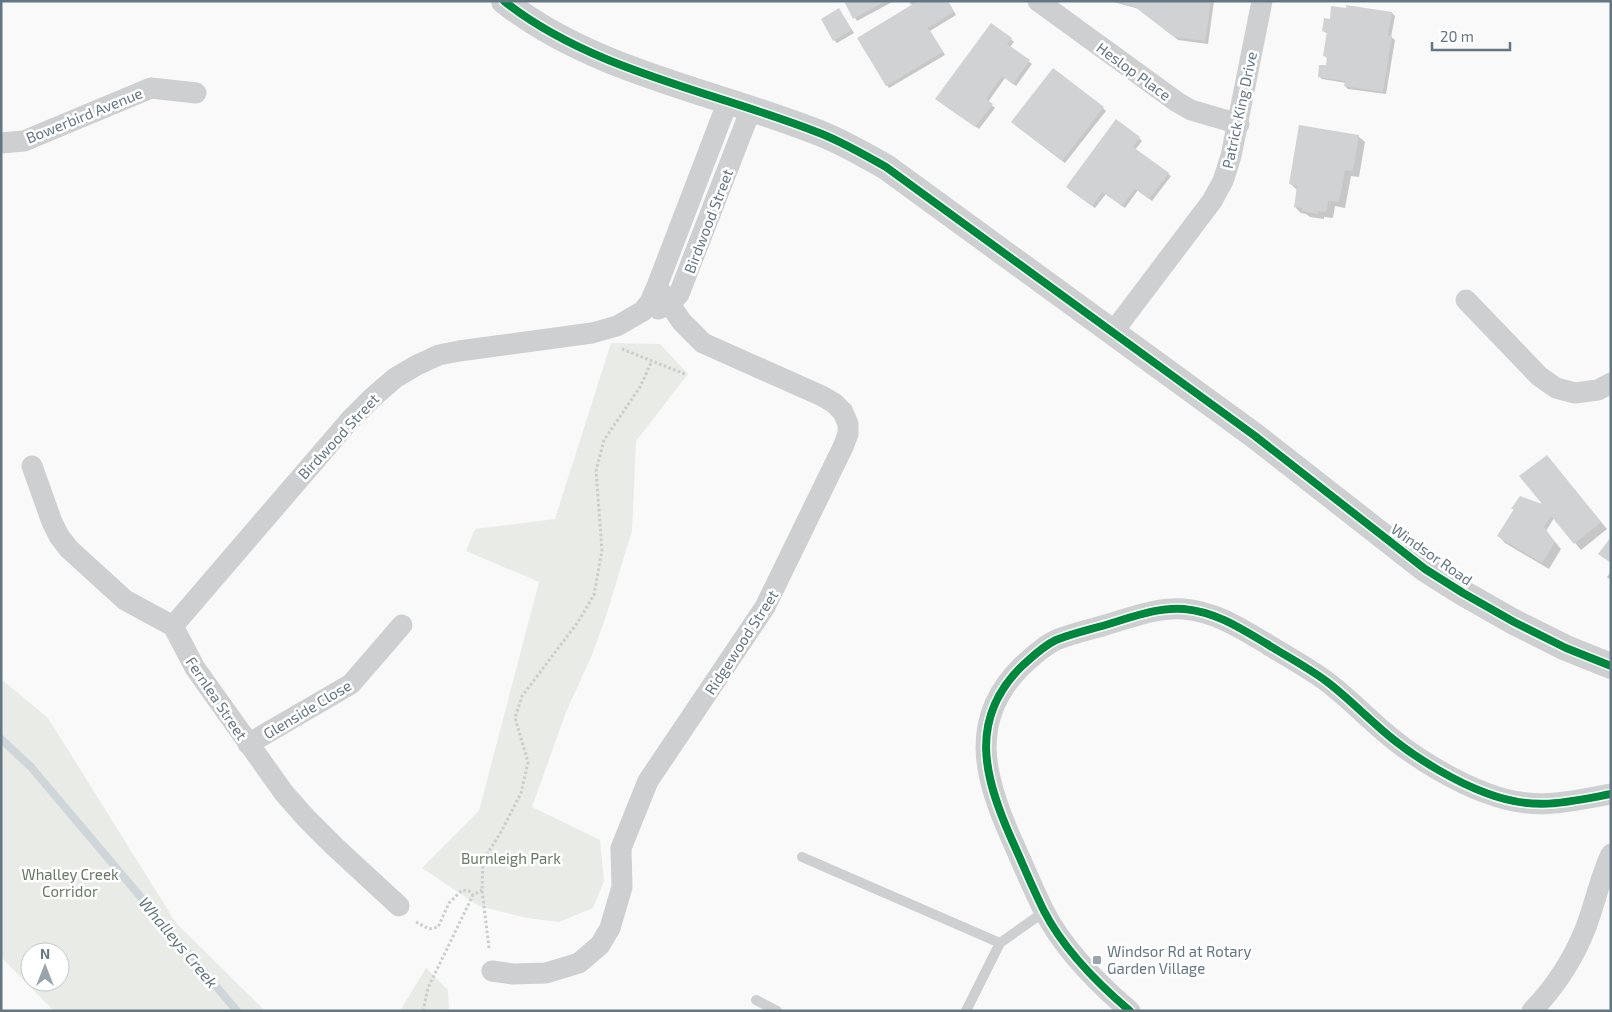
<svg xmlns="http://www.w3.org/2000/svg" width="1612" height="1012" font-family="'Exo 2',sans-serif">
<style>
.green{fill:#e8ebe6;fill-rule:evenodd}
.shadow{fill:#0003}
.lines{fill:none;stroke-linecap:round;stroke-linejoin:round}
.stream{stroke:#ced6d9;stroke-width:8}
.building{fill:#d0d2d3}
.path{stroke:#cbcccd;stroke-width:3;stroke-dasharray:2.5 2.5;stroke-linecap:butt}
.service{stroke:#cecfd0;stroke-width:10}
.minor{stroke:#cecfd0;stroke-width:21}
.tertiary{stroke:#cecfd0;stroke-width:26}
.cycleway-casing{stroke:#fff;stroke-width:11}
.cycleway{stroke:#00873e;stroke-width:8}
.poi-dot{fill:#99a4ac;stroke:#fff;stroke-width:2}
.labels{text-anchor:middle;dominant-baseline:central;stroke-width:5;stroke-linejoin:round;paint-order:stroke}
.street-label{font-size:15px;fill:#657683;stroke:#fff}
.park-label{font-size:15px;fill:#687a64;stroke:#fff}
.poi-label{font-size:15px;fill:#657683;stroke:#fff;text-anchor:start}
.water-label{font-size:16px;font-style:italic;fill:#60757c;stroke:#fff}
</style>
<rect width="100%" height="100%" fill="#f9f9f9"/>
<!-- green -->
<g class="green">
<path d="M 611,343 L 660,344 L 688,374 L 636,441 L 632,531 L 606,616 L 592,655 L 566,712 L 532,807 L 600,840 L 604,881 L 593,908 L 559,922 L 527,918 L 479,906 L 422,868 L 479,811 L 539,582 L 466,551 L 475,529 L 555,519 Z"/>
<path d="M 1,679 L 48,718 L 176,923 L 265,1011 L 54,1011 L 1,957 ZM 30,952 L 60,952 L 60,982 L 30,982 Z"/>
<path d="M 426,968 L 448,990 L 449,1011 L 400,1011 Z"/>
</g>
<!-- shadow -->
<g class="shadow">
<path d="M 845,1 L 894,1 L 857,21 Z"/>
<path d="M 908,1 L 948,1 L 956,15 L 930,31 L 945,55 L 889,88 L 887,85 L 913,6 Z"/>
<path d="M 1110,1 L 1214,1 L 1208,44 L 1178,40 L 1139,9 Z"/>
<path d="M 839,10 L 854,33 L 837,43 L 834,40 Z"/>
<path d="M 1392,13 L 1395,16 L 1391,37 L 1395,40 L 1386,94 L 1348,89 L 1345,86 L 1346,83 L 1322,79 L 1319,76 L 1327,67 L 1328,59 L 1325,56 L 1328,34 L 1323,31 Z"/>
<path d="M 1011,39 L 1014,42 L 1010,47 L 1032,64 L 1016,86 L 1005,78 L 988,102 L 995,108 L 979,129 L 940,101 Z"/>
<path d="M 1103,108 L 1106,111 L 1065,163 L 1015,125 Z"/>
<path d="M 1358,136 L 1365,142 L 1359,177 L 1351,176 L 1345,208 L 1335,206 L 1333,218 L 1324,217 L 1324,219 L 1310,217 L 1306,214 L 1301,213 L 1295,207 L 1298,191 L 1291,184 Z"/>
<path d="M 1139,138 L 1142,141 L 1135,150 L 1171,176 L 1152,201 L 1138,190 L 1125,208 L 1106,194 L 1095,208 L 1070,190 Z"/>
<path d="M 1547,456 L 1607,529 L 1581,550 L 1554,518 L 1546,531 L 1561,549 L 1549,569 L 1505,543 L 1499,536 L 1515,511 L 1513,509 L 1520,498 L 1546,510 Z"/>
<path d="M 1611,572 L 1611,580 L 1607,577 Z"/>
</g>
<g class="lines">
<!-- stream -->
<path class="stream" d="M 1,739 L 31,767 L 237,1011"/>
</g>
<!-- building -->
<g class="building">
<path d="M 844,1 L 886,1 L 853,19 Z"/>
<path d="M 918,1 L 948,1 L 954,12 L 928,28 L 943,52 L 886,86 L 857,38 Z"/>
<path d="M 1115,1 L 1211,1 L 1205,41 L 1174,37 L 1135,7 Z"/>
<path d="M 1346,5 L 1392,12 L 1388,35 L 1392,36 L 1383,92 L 1344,86 L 1345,81 L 1318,77 L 1319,65 L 1326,65 L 1327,57 L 1323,56 L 1327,32 L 1322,31 L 1324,18 L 1330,19 L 1331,6 L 1346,8 Z"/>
<path d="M 839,8 L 852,30 L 833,41 L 821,19 Z"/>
<path d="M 991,23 L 1012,38 L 1007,44 L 1030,60 L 1013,84 L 1002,76 L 986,99 L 993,104 L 975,127 L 935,99 Z"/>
<path d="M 1053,68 L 1104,107 L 1062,161 L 1011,122 Z"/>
<path d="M 1116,119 L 1140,137 L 1133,147 L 1169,173 L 1149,199 L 1135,189 L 1122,206 L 1102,192 L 1092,206 L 1066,187 Z"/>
<path d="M 1299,125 L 1359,135 L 1353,171 L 1345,170 L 1339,202 L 1328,201 L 1326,212 L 1318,211 L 1318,214 L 1302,211 L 1302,208 L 1294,207 L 1297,186 L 1289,184 Z"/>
<path d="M 1547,455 L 1601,522 L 1574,544 L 1551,516 L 1544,527 L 1555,542 L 1542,563 L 1497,536 L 1514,509 L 1511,509 L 1520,496 L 1542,504 L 1519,476 Z"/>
<path d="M 1611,537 L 1611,563 L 1598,554 Z"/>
</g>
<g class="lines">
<!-- path -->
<g class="path">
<path d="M 622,349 L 687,375"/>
<path d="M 416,922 L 429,929 L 438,927 L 449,903 L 462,890 L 469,891 L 473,895"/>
<path d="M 489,948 L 482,890 L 483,860 L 500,834 L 521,793 L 528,762 L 515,718 L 522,696 L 578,622 L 594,595 L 602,550 L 596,471 L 604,440 L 640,387 L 652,361"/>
<path d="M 423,1011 L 428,988 L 473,895 L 482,890"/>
</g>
<!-- service -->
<g class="service">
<path d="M 802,857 L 1000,943"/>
<path d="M 756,1000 L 777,1011"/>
<path d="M 966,1011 L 1000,943 L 1044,912"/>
</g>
<!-- minor -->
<g class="minor">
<path d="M 1038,1 L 1177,102 L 1191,110 L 1239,124"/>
<path d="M 1,143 L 24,141 L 151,88 L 196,93"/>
<path d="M 1466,300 L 1539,376 L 1556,388 L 1575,393 L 1598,390 L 1611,383"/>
<path d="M 658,309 L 670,304 L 679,294 L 751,109"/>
<path d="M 1113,332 L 1212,201 L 1223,181 L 1231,156 L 1262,1"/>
<path d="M 32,466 L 52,522 L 59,536 L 69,549 L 125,600 L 173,626 L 195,668 L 284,793 L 306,818 L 334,846 L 399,906"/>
<path d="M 173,626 L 350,420 L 372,398 L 395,378 L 417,365 L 439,355 L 459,351 L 592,333 L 617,326 L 643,311 L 650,302 L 657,286 L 728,101"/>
<path d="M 248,744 L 351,684 L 402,625"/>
<path d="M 492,971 L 513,974 L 546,973 L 579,963 L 600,945 L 610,928 L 622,887 L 621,848 L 648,781 L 765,607 L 843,447 L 848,434 L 848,424 L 843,412 L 834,403 L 822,396 L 703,343 L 682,322 L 657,286"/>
<path d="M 1130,1011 C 1097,983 1064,950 1044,911 C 1032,887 1022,862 1011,838 C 984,777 968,719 1022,666 C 1032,657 1043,646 1056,640 C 1073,633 1093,629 1112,623 C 1135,616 1160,607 1184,609 C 1216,612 1240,628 1267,644 C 1286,656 1307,667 1326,681 C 1350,699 1370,721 1394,740 C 1419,760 1456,782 1486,793 C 1533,811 1563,803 1611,794"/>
<path d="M 1532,1011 C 1555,987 1574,958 1586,927 C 1595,903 1600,878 1611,854"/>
</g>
<!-- tertiary -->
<path class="tertiary" d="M 504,1 C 593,72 718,92 822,134 C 844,143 865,155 886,167 L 1255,436 L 1425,569 L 1463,593 L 1514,622 L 1566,648 L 1611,666"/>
<defs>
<g id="cycleway">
<path d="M 504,1 C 593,72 718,92 822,134 C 844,143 865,155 886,167 L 1255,436 L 1425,569 L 1463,593 L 1514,622 L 1566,648 L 1611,666"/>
<path d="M 1130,1011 C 1097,983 1064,950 1044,911 C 1032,887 1022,862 1011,838 C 984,777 968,719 1022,666 C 1032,657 1043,646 1056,640 C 1073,633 1093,629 1112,623 C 1135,616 1160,607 1184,609 C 1216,612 1240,628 1267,644 C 1286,656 1307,667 1326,681 C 1350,699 1370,721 1394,740 C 1419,760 1456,782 1486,793 C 1533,811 1563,803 1611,794"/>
</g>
</defs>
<!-- cycleway casing -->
<use href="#cycleway" class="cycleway-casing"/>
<!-- cycleway -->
<use href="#cycleway" class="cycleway"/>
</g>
<!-- markers -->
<rect class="poi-dot" x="1092" y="955" width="10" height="10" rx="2.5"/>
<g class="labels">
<!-- street labels -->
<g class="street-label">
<text transform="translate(1134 71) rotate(36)">Heslop Place</text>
<text transform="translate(1239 110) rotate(-78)">Patrick King Drive</text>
<text transform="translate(84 115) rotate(-22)">Bowerbird Avenue</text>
<text transform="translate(708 221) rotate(-69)">Birdwood Street</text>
<text transform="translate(338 436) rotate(-47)">Birdwood Street</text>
<text transform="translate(1432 554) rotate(35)">Windsor Road</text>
<text transform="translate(741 642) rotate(-57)">Ridgewood Street</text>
<text transform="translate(217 698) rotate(56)">Fernlea Street</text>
<text transform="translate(307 709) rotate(-31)">Glenside Close</text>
</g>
<!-- park labels -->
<g class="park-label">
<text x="511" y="858">Burnleigh Park</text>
<text x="70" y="874">Whalley Creek<tspan x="70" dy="17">Corridor</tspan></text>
</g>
<!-- poi labels -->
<g class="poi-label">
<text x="1107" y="951">Windsor Rd at Rotary<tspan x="1107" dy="17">Garden Village</tspan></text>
</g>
<!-- water labels -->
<g class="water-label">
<text transform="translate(179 942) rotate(50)">Whalleys Creek</text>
</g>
</g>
<!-- border -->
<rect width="1612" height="1012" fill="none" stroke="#657683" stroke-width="5"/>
<!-- north arrow -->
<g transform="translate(45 967)"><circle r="24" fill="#ffffff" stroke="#c1c8cd"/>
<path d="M0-4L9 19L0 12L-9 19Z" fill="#99a4ac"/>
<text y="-8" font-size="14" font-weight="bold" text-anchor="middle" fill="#657683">N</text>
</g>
<!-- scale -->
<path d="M1432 42v8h78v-8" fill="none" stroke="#657683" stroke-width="2.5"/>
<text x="1440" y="42" font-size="15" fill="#657683" stroke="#ffffff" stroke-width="4" paint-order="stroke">20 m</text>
</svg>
